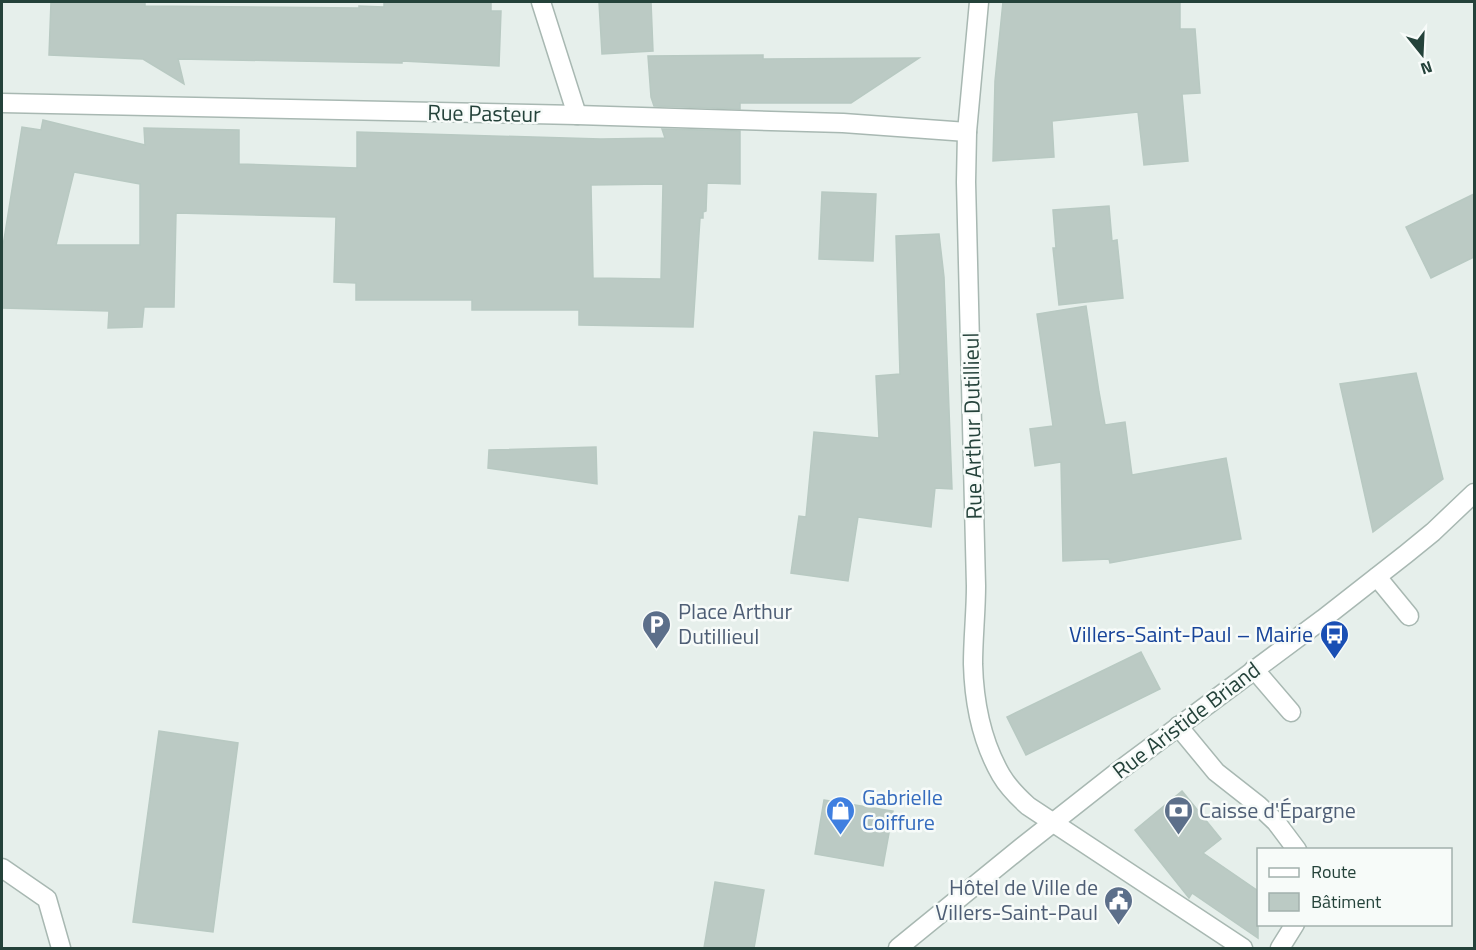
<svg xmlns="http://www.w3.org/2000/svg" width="1476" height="950" font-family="'Titillium Web',sans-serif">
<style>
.building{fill:#bbcac4;stroke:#b8c9c2;stroke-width:1.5;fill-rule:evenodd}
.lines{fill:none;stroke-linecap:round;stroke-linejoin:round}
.lane-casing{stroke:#a8b8b2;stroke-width:21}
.street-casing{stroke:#a8b8b2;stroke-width:21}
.lane{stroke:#fff;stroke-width:18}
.street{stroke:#fff;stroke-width:18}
.labels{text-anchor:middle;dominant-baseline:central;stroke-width:5;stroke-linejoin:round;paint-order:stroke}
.street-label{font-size:22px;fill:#24423a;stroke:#f7fbf9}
.service-label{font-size:22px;fill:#4e5e75;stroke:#f7fbf9;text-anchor:start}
.transit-label{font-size:22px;fill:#164399;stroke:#f7fbf9;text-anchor:end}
.shop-label{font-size:22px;fill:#366cbe;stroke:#f7fbf9;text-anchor:start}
</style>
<rect width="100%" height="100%" fill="#e6efeb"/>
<!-- building -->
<g class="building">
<path d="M 51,2 L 145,2 L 145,6 L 359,8 L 359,6 L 384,7 L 384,2 L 491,2 L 491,11 L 501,11 L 499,66 L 402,61 L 402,63 L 178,59 L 184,84 L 143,59 L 49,55 Z"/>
<path d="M 599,2 L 651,2 L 653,51 L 602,54 Z"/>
<path d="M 1003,2 L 1180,2 L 1180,29 L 1195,29 L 1200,93 L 1182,94 L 1188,161 L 1144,165 L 1138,112 L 1052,121 L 1054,157 L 993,161 L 995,81 Z"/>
<path d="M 763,55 L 763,59 L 919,58 L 851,103 L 740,103 L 740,109 L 654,106 L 651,97 L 648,56 Z"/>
<path d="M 43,120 L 145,145 L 144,128 L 239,130 L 239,164 L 357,168 L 357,132 L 601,139 L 665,138 L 662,129 L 740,131 L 740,184 L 707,183 L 706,211 L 703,212 L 703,218 L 700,218 L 693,327 L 579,325 L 579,310 L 472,310 L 472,300 L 356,300 L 356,283 L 334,282 L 336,217 L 176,213 L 174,307 L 144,307 L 142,327 L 108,328 L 109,311 L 2,308 L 2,252 L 22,127 L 41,130 ZM 74,172 L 140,184 L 140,245 L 56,245 ZM 663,184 L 661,279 L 593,278 L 591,185 Z"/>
<path d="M 822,192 L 876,194 L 873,261 L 819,259 Z"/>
<path d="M 1474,194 L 1474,257 L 1431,278 L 1406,227 Z"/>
<path d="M 1109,206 L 1112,241 L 1117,240 L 1123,298 L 1059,305 L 1053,248 L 1056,248 L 1053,210 Z"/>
<path d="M 939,234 L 944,277 L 952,489 L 935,488 L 931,527 L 858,517 L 848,581 L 791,573 L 799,516 L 806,517 L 814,432 L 879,438 L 876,376 L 900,374 L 896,236 Z"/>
<path d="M 1086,306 L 1099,392 L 1105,425 L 1125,422 L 1132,475 L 1226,458 L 1241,539 L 1110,563 L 1109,559 L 1063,561 L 1061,462 L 1035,466 L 1030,429 L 1053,426 L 1037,314 Z"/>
<path d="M 1416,373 L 1443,479 L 1373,532 L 1340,384 Z"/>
<path d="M 596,447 L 597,484 L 488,468 L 489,450 Z"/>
<path d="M 1141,652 L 1160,689 L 1026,755 L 1007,717 Z"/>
<path d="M 159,731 L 238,743 L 213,932 L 133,922 Z"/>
<path d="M 1182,791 L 1221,839 L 1203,853 L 1258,891 L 1258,938 L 1192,893 L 1189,898 L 1135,830 Z"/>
<path d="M 824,800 L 893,811 L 883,866 L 815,854 Z"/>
<path d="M 715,882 L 764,890 L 754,948 L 704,948 Z"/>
</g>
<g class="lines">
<defs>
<g id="lane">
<path d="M 1377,577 L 1409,616"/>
<path d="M 1254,669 L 1291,712"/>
<path d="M 1178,726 L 1216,772 L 1258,805 L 1276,822 L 1297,850"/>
<path d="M 2,868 L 47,899 L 61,948"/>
<path d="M 1280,948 L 1295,924"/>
</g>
<g id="street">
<path d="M 541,2 L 577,115"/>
<path d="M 979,2 L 967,132 L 966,182 L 976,586 C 976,612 973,638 973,664 C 974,702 982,742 1001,775 C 1008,787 1018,797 1028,806 L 1243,948"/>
<path d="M 2,103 L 577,115 L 807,122 L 843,123 L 967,132"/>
<path d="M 898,948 L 1022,847 L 1116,773 L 1323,619 L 1406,554 L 1433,532 L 1474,493"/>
</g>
</defs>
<!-- lane casing -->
<use href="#lane" class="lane-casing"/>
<!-- street casing -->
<use href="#street" class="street-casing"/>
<!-- lane -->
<use href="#lane" class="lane"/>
<!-- street -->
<use href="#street" class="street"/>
</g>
<!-- icons -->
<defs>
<symbol id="parking-pin" viewBox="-11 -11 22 30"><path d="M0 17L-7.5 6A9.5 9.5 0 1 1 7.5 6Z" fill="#5c6f8a" stroke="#f7fbf9"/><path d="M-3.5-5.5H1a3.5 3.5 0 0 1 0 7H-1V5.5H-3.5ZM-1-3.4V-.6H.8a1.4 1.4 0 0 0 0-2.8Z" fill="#fff"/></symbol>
<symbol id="bus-pin" viewBox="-11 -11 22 30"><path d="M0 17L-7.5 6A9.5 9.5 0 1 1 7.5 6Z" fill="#1a4fb4" stroke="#f7fbf9"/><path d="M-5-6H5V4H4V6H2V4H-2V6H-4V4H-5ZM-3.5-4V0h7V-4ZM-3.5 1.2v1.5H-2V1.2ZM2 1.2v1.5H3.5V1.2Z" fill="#fff"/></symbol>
<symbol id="shop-pin" viewBox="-11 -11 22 30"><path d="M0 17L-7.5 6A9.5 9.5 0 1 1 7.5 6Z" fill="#3f7fe0" stroke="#f7fbf9"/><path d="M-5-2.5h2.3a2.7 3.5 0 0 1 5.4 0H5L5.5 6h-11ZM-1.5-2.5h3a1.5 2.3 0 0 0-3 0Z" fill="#fff"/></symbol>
<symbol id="bank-pin" viewBox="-11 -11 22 30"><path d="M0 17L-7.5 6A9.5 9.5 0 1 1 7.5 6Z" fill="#5c6f8a" stroke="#f7fbf9"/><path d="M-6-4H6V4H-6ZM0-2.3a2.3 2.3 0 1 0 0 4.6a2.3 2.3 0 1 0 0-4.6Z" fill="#fff"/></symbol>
<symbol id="civic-pin" viewBox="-11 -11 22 30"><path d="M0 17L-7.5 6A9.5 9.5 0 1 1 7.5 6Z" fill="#5c6f8a" stroke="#f7fbf9"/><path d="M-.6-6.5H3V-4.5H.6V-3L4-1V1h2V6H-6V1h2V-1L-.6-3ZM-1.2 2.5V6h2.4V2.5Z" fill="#fff"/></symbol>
</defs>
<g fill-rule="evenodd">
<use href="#parking-pin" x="640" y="608" width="33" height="45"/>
<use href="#bus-pin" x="1318" y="618" width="33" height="45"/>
<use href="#shop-pin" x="824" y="794" width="33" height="45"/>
<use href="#bank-pin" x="1162" y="794" width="33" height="45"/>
<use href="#civic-pin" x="1102" y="884" width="33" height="45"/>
</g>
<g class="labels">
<!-- street labels -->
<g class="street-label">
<text transform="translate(484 113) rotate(1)">Rue Pasteur</text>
<text transform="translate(972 426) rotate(-91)">Rue Arthur Dutillieul</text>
<text transform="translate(1186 720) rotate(-37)">Rue Aristide Briand</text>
</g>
<!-- service labels -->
<g class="service-label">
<text x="678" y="611">Place Arthur<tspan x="678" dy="25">Dutillieul</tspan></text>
<text x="1199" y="810">Caisse d'Épargne</text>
<text x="1098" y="887" text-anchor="end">Hôtel de Ville de<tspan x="1098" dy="25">Villers-Saint-Paul</tspan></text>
</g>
<!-- transit labels -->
<g class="transit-label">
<text x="1313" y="634">Villers-Saint-Paul – Mairie</text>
</g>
<!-- shop labels -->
<g class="shop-label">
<text x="862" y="797">Gabrielle<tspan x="862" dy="25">Coiffure</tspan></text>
</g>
</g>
<!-- border -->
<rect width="1476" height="950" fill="none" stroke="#24423a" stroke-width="6"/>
<!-- legend -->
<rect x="1257" y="848" width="195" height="78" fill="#f7fbf9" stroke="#a3b1ad" stroke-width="1.5"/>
<rect x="1269" y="868" width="30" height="9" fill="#ffffff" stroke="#a3b1ad" stroke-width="1.5"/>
<text x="1311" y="878" font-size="18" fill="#24423a">Route</text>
<rect x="1269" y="893" width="30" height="18" fill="#bbcac4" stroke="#a3b1ad" stroke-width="1.5"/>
<text x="1311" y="908" font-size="18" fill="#24423a">Bâtiment</text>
<!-- north arrow -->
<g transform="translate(1422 54) rotate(162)" stroke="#f7fbf9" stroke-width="4.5" paint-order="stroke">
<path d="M0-4.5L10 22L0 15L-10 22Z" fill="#24423a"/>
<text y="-9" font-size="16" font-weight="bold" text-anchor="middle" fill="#24423a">N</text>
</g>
</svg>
